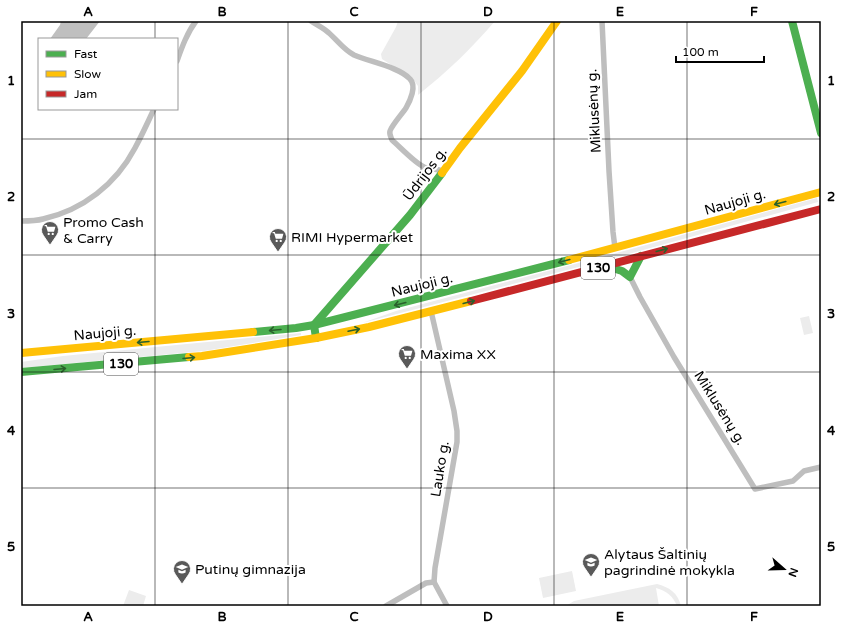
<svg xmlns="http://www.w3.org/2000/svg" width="842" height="627" font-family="'Varela Round',sans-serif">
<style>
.green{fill:#ececec}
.water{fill:#bfbfbf}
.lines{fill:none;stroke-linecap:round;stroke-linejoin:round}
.street{stroke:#bebebe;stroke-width:5.5}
.fast{stroke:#4caf50;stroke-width:8}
.slow{stroke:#ffc107;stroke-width:8}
.jam{stroke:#c62828;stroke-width:8}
.oneway{stroke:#2a602c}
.grid{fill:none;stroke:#000;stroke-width:1;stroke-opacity:0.55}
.labels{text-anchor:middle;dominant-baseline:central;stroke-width:4;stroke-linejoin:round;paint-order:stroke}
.shield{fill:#fff;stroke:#4c4c4c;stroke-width:1}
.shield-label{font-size:13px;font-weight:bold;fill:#000}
.street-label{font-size:14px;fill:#000;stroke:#fff}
.poi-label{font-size:14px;fill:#000;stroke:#fff;text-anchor:start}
.neatline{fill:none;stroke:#000;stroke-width:1.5}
.grid-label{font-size:13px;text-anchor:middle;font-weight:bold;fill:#000}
</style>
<rect width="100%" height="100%" fill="#fff"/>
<!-- green -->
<g class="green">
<path d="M 398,21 L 495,21 C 472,48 446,73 418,95 L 418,86 L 413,79 L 382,59 L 381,54 L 396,27 Z"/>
<path d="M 817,198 L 818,202 L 625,255 L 362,323 L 396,311 L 624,251 Z"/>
<path d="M 809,316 L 813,333 L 804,335 L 800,318 Z"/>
<path d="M 301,333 L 301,335 L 204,351 L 21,368 L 21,362 L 63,356 Z"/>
<path d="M 572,571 L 576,591 L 543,598 L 539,578 Z"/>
<path d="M 657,584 C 669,587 678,593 681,606 L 677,606 C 673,596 667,591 656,588 L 659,606 L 566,606 L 574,601 Z"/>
<path d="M 129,590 L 146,596 L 143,606 L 123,606 Z"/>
</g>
<!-- water -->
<path class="water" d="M 61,21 L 100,21 L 86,39 L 50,39 L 60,25 Z"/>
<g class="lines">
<!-- street -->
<g class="street">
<path d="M 311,21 C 317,25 324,28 329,33 C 337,40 344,50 354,55 C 370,62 399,67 410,79 C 417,86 410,101 406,108 C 402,114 392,125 390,131 C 389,134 391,137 392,140 C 400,147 415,163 424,167 C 430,169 437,169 443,171"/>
<path d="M 602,21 L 609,171 L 613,232 L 615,248"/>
<path d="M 177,61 C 182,47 187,33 196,21"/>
<path d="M 21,221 C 28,221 36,221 43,219 C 83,210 116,184 135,148 C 142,135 148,122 154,109"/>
<path d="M 630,277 L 640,297 L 674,357 L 755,489 L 793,481 L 804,471 L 821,467"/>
<path d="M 431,311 L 454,411 L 457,431 L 457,442 L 435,568 L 434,582 L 447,606"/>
<path d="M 386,606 L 426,583 L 434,582"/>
</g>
<!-- fast -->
<g class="fast">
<path d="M 792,21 L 821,133"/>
<path d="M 606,266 L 622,271 L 630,277 L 641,256"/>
<path d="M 253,332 L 296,328 L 314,325 L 569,260"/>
<path d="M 316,338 L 314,325 L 410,215 L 442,173"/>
<path d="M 21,372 L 189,357"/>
</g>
<!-- slow -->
<g class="slow">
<path d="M 442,173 L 460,148 L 522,71 L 557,21"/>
<path d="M 569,260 L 821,192"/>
<path d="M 21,353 L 253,332"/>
<path d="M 189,357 L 202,356 L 316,338 L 369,327 L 471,301"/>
</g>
<!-- jam -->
<path class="jam" d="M 471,301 L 821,209"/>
</g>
<!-- one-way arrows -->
<defs><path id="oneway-shaft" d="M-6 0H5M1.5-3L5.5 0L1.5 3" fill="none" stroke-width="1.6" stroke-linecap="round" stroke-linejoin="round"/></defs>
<g class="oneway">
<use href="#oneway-shaft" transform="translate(780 203) rotate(165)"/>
<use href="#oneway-shaft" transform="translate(662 250) rotate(-15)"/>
<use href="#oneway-shaft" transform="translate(564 261) rotate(165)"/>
<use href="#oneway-shaft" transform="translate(469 302) rotate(-14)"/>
<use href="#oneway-shaft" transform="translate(400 304) rotate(166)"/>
<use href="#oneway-shaft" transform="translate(275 330) rotate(175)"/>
<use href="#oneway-shaft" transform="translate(354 330) rotate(-12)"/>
<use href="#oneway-shaft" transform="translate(143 342) rotate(175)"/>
<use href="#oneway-shaft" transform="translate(189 358) rotate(-5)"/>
<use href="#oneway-shaft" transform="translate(60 369) rotate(-5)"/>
</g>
<!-- grid -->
<path class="grid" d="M 155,21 L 155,39M 288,21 L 288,606M 421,21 L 421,606M 554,21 L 554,606M 687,21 L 687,606M 155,109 L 155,606M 21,139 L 821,139M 21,255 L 821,255M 21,372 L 821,372M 21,488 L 821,488"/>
<!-- icons -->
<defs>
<symbol id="supermarket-pin" viewBox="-11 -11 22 30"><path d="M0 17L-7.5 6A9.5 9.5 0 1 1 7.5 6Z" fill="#595959" stroke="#fff"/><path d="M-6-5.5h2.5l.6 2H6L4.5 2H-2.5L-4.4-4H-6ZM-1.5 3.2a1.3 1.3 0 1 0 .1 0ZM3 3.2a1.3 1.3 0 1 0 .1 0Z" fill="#fff"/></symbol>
<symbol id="school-pin" viewBox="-11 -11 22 30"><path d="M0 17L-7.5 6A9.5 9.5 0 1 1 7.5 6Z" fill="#595959" stroke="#fff"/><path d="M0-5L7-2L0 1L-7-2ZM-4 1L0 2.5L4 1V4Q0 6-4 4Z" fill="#fff"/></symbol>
</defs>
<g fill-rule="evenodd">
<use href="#supermarket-pin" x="40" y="220" width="20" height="27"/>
<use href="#supermarket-pin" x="268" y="227" width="20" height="27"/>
<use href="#supermarket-pin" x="397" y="344" width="20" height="27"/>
<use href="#school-pin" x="581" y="552" width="20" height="27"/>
<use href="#school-pin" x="172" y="559" width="20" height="27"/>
</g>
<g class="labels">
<!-- shield labels -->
<g class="shield">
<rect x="581" y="257" width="34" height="22" rx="3"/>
<rect x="104" y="353" width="34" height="22" rx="3"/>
</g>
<g class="shield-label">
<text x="598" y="268">130</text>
<text x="121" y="364">130</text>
</g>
<!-- street labels -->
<g class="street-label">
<text transform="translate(594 111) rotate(-93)">Miklusėnų g.</text>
<text transform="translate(425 174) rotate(-53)">Ūdrijos g.</text>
<text transform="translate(735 202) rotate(-16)">Naujoji g.</text>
<text transform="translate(422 285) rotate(-14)">Naujoji g.</text>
<text transform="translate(105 333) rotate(-5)">Naujoji g.</text>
<text transform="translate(720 408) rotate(58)">Miklusėnų g.</text>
<text transform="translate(440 469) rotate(-81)">Lauko g.</text>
</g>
<!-- poi labels -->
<g class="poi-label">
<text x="63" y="222">Promo Cash<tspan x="63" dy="16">&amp; Carry</tspan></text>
<text x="291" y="237">RIMI Hypermarket</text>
<text x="420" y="354">Maxima XX</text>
<text x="604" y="554">Alytaus Šaltinių<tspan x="604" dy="16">pagrindinė mokykla</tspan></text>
<text x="195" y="569">Putinų gimnazija</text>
</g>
</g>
<!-- border -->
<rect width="842" height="627" fill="none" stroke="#ffffff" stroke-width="44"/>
<!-- legend -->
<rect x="38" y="38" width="140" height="72" fill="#ffffff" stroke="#999999"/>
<rect x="46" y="51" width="20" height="6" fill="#4caf50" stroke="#999999"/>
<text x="74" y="58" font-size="12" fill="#000000">Fast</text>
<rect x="46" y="71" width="20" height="6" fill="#ffc107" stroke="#999999"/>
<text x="74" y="78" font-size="12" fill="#000000">Slow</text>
<rect x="46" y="91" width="20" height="6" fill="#c62828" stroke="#999999"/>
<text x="74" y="98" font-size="12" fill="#000000">Jam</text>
<!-- north arrow -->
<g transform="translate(784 569) rotate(110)" stroke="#ffffff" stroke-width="3" paint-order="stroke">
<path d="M0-3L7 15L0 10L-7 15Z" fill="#000000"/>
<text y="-6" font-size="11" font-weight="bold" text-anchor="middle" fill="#000000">N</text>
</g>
<!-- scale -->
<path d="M676 56v6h88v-6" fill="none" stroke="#000000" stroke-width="2"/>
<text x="682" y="56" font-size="12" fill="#000000" stroke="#ffffff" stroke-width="3" paint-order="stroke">100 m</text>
<rect x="22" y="22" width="798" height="583" class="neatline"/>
<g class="grid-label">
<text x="88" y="16">A</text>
<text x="222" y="16">B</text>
<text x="354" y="16">C</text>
<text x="488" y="16">D</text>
<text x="620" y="16">E</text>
<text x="754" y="16">F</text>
<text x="11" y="85">1</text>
<text x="831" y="85">1</text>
<text x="11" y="201">2</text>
<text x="831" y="201">2</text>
<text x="11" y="318">3</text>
<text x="831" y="318">3</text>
<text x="11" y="435">4</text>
<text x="831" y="435">4</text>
<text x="11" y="551">5</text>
<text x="831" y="551">5</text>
<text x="88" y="621">A</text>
<text x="222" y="621">B</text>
<text x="354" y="621">C</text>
<text x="488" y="621">D</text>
<text x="620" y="621">E</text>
<text x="754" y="621">F</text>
</g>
</svg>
